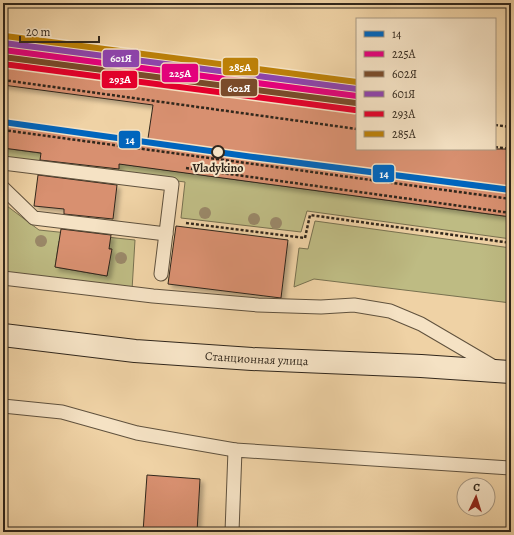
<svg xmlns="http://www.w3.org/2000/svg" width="514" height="535" font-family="Alegreya,serif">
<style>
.green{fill:#bebb83;stroke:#787150;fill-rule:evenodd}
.building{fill:#d89070;stroke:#31271c;filter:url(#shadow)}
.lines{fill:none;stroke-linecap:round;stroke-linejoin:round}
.lane-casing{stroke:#60523e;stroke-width:15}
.secondary-casing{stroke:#31271c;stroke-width:24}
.path{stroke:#31271c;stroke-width:2.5;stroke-dasharray:3 2;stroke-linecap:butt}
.lane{stroke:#f5e2c4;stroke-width:13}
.secondary{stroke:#f5e2c4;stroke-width:22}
.rail-1-casing{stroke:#f5e2c4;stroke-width:9}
.rail-2-casing{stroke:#f5e2c4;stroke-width:9}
.rail-3-casing{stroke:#f5e2c4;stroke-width:9}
.rail-4-casing{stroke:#f5e2c4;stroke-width:9}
.rail-5-casing{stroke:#f5e2c4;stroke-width:9}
.rail-6-casing{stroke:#f5e2c4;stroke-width:9}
.rail-1{stroke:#0065bd;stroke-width:6}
.rail-2{stroke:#e5007d;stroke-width:6}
.rail-3{stroke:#7a4b2a;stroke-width:6}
.rail-4{stroke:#8e44ad;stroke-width:6}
.rail-5{stroke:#e4002b;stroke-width:6}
.rail-6{stroke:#bc8008;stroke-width:6}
.tree{fill:#9a8868}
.stop-dot{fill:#f5e2c4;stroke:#31271c;stroke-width:2}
.labels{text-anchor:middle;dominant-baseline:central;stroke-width:4;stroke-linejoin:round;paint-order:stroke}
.stop-label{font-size:12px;font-weight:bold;fill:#31271c;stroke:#f5e2c4}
.street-label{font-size:12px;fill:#31271c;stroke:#f5e2c4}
.line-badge{stroke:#f5e2c4;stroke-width:1.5}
.badge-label{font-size:11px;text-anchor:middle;font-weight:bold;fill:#fff}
</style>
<defs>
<filter id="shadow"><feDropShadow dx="3.5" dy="3.5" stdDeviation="2" flood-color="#0004"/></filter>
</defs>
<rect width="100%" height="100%" fill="#efd2a5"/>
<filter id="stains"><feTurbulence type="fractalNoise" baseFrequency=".005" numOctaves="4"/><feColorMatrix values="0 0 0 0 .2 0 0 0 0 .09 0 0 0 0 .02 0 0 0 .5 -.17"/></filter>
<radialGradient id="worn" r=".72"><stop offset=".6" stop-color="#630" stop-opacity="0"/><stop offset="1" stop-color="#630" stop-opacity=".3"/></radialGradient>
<!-- green -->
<g class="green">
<path d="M 3,148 L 511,217 L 511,239 L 307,211 L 301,232 L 181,218 L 185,182 L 3,159 Z"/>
<path d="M 3,203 L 39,230 L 135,240 L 132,290 L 3,273 ZM 59,241 L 111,249 L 107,276 L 55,267 Z"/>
<path d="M 315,221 L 511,248 L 511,303 L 314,279 L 294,287 L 299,248 L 308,249 Z"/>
</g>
<!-- building -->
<g class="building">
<path d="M 3,55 L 357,104 L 357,149 L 511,149 L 511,217 L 119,164 L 119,169 L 40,160 L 41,153 L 3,148 L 3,125 L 147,145 L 153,105 L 3,85 Z"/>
<path d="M 38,175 L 117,185 L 113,219 L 64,214 L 64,209 L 34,206 Z"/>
<path d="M 176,226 L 288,240 L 281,298 L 168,284 Z"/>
<path d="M 61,229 L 111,235 L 109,249 L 112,249 L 107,276 L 55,267 Z"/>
<path d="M 147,475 L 200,479 L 197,532 L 143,532 Z"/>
</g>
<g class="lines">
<defs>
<g id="lane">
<path d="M 3,163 L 172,184 L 161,274"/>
<path d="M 3,188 L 34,218 L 166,234"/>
<path d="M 3,278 L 153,296 L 258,305 L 321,307 L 354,305 L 390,311 L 421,324 L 496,368"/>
<path d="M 3,406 L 62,412 L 137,433 L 235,450"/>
<path d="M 232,532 L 235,450 L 511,468"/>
</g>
<g id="secondary">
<path id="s1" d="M 3,335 L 135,351 L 252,359 L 421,366 L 511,372"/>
</g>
</defs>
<!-- lane casing -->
<use href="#lane" class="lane-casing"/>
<!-- secondary casing -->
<use href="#secondary" class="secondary-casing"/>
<!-- path -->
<g class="path">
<path d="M 3,58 L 357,106"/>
<path d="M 3,80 L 357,129"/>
<path d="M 495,125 L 511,127"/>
<path d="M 3,130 L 511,199"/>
<path d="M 495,147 L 511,149"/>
<path d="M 186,168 L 511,213"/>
<path d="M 186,223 L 305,238 L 310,215 L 511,243"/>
</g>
<!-- lane -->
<use href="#lane" class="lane"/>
<!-- secondary -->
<use href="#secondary" class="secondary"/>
<defs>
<path id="rail-1" d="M 3,122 L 253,157 L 511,190"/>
<path id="rail-2" d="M 3,50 L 357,96"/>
<path id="rail-3" d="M 3,57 L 356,103"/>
<path id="rail-4" d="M 4,43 L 357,89"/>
<path id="rail-5" d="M 3,64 L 355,110"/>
<path id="rail-6" d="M 5,36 L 357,82"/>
</defs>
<!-- rail-1 casing -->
<use href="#rail-1" class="rail-1-casing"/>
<!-- rail-2 casing -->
<use href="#rail-2" class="rail-2-casing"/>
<!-- rail-3 casing -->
<use href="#rail-3" class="rail-3-casing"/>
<!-- rail-4 casing -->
<use href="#rail-4" class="rail-4-casing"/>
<!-- rail-5 casing -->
<use href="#rail-5" class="rail-5-casing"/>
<!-- rail-6 casing -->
<use href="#rail-6" class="rail-6-casing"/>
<!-- rail-1 -->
<use href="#rail-1" class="rail-1"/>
<!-- rail-2 -->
<use href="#rail-2" class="rail-2"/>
<!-- rail-3 -->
<use href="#rail-3" class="rail-3"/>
<!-- rail-4 -->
<use href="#rail-4" class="rail-4"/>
<!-- rail-5 -->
<use href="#rail-5" class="rail-5"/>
<!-- rail-6 -->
<use href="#rail-6" class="rail-6"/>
</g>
<!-- trees -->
<g class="tree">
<circle cx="205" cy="213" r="6"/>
<circle cx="254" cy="219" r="6"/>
<circle cx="276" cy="223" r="6"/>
<circle cx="41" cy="241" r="6"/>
<circle cx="121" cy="258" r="6"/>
</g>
<!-- markers -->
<circle class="stop-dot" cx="218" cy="152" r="6"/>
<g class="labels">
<!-- stop labels -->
<g class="stop-label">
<text x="218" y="168">Vladykino</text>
</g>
<!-- street labels -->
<g class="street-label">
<text stroke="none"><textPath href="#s1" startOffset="255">Станционная улица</textPath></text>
</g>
</g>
<g class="line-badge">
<rect x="102" y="49" width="38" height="19" rx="4" fill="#8e44ad"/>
<rect x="222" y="57" width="37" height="19" rx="4" fill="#bc8008"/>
<rect x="161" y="63" width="38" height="20" rx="4" fill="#e5007d"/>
<rect x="101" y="70" width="37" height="19" rx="4" fill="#e4002b"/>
<rect x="220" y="78" width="38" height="19" rx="4" fill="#7a4b2a"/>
<rect x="118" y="130" width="23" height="19" rx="4" fill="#0065bd"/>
<rect x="372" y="164" width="23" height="19" rx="4" fill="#0065bd"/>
</g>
<g class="badge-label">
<text x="121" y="62">601Я</text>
<text x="240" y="71">285А</text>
<text x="180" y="77">225А</text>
<text x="120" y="83">293А</text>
<text x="239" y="92">602Я</text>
<text x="130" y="144">14</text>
<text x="384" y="178">14</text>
</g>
<!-- margin -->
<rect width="514" height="535" fill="none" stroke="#efd2a5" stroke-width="16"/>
<rect x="4" y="4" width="506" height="527" fill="none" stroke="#31271c" stroke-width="2"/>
<rect x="8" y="8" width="498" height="519" fill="none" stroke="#31271c"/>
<!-- legend -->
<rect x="356" y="18" width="140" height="132" fill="#f5e2c4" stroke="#a79781"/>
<rect x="364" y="31" width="20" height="6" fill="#0065bd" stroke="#a79781"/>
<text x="392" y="38" font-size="12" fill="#31271c">14</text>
<rect x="364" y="51" width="20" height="6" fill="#e5007d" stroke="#a79781"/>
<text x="392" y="58" font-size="12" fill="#31271c">225А</text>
<rect x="364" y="71" width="20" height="6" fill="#7a4b2a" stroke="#a79781"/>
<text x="392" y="78" font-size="12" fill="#31271c">602Я</text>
<rect x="364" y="91" width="20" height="6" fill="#8e44ad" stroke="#a79781"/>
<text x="392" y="98" font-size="12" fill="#31271c">601Я</text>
<rect x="364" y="111" width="20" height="6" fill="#e4002b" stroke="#a79781"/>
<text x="392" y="118" font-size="12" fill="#31271c">293А</text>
<rect x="364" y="131" width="20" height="6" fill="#bc8008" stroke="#a79781"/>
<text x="392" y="138" font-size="12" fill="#31271c">285А</text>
<!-- north arrow -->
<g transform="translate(476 497) rotate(4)"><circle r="19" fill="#f5e2c4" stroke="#a79781"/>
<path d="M0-3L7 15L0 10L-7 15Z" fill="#8f2418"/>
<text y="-6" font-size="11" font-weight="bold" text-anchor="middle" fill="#31271c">С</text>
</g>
<!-- scale -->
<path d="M20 36v6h79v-6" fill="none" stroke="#31271c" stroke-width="2"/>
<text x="26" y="36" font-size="12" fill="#31271c" stroke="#f5e2c4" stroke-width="3" paint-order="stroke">20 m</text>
<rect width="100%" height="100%" filter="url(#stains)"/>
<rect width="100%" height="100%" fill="url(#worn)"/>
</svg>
